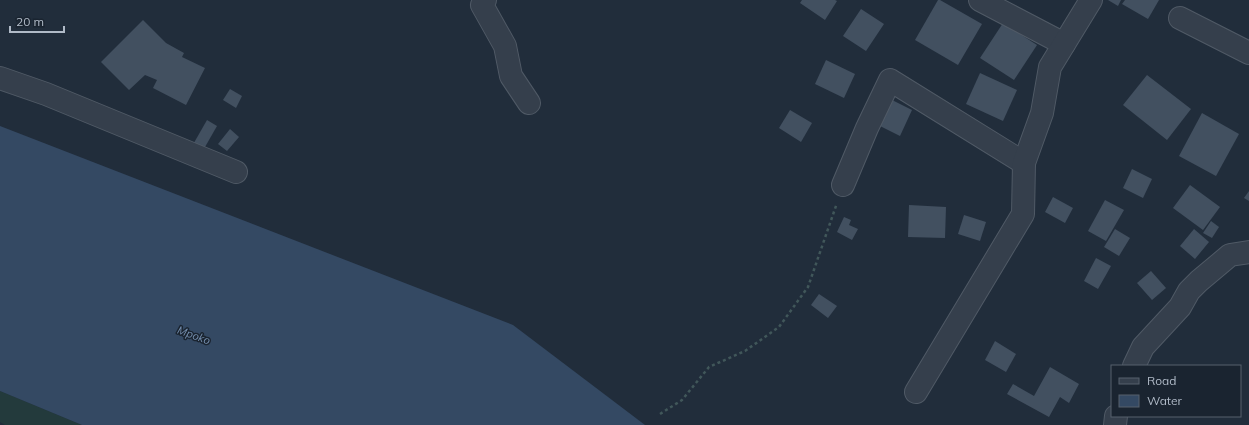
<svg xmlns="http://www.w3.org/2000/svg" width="1249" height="425" font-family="Mulish,sans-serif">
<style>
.green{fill:#233a3c}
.water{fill:#344963}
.building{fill:#425060}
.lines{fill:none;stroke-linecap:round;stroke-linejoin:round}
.minor-casing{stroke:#505a66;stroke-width:24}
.path{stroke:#41575a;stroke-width:2.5;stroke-dasharray:3 3;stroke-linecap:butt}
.minor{stroke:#353f4c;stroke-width:22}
.labels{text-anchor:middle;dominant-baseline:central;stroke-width:3;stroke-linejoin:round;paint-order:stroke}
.water-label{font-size:11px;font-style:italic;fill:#7791b1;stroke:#1a2430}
</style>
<rect width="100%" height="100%" fill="#212d3b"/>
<!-- green -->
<path class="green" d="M 0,391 L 5,393 L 82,425 L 5,425 L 0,422 Z"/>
<!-- water -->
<path class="water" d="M 0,126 L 513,325 L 645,425 L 82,425 L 0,391 Z"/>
<!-- building -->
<g class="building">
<path d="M 802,0 L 835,0 L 837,1 L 825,20 L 800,3 Z"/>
<path d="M 938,0 L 940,0 L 982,24 L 958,65 L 915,40 Z"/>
<path d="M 1108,0 L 1121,0 L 1118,6 Z"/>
<path d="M 1125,0 L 1159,0 L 1148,19 L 1122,4 Z"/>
<path d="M 861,9 L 884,24 L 866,51 L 843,36 Z"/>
<path d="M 143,20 L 166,43 L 184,53 L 182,57 L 205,68 L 186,105 L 153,88 L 157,80 L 145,75 L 129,90 L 101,62 Z"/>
<path d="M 1003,23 L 1037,45 L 1014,80 L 980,58 Z"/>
<path d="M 826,60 L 855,74 L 844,98 L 815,84 Z"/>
<path d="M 980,73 L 1017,90 L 1003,121 L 966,104 Z"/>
<path d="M 1147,75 L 1191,109 L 1167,140 L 1123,105 Z"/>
<path d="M 230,89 L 242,96 L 236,108 L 223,100 Z"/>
<path d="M 878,93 L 912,110 L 900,136 L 866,119 Z"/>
<path d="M 790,110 L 812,123 L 801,142 L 779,128 Z"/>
<path d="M 1202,113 L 1239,134 L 1216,176 L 1179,156 Z"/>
<path d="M 207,120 L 217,126 L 201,154 L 191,148 Z"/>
<path d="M 230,129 L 239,137 L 227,151 L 218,144 Z"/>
<path d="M 1132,169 L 1152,179 L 1143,198 L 1123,188 Z"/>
<path d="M 1190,185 L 1220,207 L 1203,230 L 1173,208 Z"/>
<path d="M 1249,191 L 1249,201 L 1244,198 Z"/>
<path d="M 1053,197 L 1073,208 L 1065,223 L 1045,212 Z"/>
<path d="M 1105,200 L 1124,210 L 1106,241 L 1088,231 Z"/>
<path d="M 909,205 L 946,207 L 945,238 L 908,237 Z"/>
<path d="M 964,215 L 986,222 L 980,241 L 958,234 Z"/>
<path d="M 844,217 L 851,220 L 849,225 L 858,229 L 852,240 L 837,232 Z"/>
<path d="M 1211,221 L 1219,227 L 1212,238 L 1203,233 Z"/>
<path d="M 1115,229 L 1130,238 L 1119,256 L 1104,247 Z"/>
<path d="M 1194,229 L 1209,242 L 1195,259 L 1180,246 Z"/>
<path d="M 1096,258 L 1111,266 L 1098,289 L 1084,281 Z"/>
<path d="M 1151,271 L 1166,288 L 1152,300 L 1137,283 Z"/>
<path d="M 819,294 L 837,306 L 828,318 L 811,305 Z"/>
<path d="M 995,341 L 1016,354 L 1006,372 L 985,360 Z"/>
<path d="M 1050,367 L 1079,384 L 1069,403 L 1060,397 L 1049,417 L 1007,394 L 1013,384 L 1034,396 Z"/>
</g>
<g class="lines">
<defs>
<g id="minor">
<path d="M 485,0 L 482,5 L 505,46 L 511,76 L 529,103"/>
<path d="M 980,0 L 1064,44"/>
<path d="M 1180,18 L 1249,53"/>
<path d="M 0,78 L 46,94 L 236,172"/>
<path d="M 843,185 L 867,128 L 890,80 L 1024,163"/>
<path d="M 1134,366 L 1143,347 L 1180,307 L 1189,291 L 1199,281 L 1230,255 L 1249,252"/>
<path d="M 916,392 L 1023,214 L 1024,163 L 1042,113 L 1050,67 L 1091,0"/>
<path d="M 1115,425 L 1116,416"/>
</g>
</defs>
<!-- minor casing -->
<use href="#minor" class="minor-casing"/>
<!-- path -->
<path class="path" d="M 660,414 L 682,400 L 709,367 L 745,351 L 779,327 L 808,287 L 837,203"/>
<!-- minor -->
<use href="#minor" class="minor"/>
</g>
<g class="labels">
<!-- water labels -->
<g class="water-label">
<text transform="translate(194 335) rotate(20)">Mpoko</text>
</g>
</g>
<!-- legend -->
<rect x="1111" y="365" width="130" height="52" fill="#1a2430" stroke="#56606c"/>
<rect x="1119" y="378" width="20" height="6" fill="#353f4c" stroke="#56606c"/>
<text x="1147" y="385" font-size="12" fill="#b0bac7">Road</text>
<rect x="1119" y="395" width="20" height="12" fill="#344963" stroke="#56606c"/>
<text x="1147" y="405" font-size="12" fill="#b0bac7">Water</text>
<!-- scale -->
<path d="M10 26v6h54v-6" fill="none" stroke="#b0bac7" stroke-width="2"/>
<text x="16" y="26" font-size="12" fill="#b0bac7" stroke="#1a2430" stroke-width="3" paint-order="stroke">20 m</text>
</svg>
